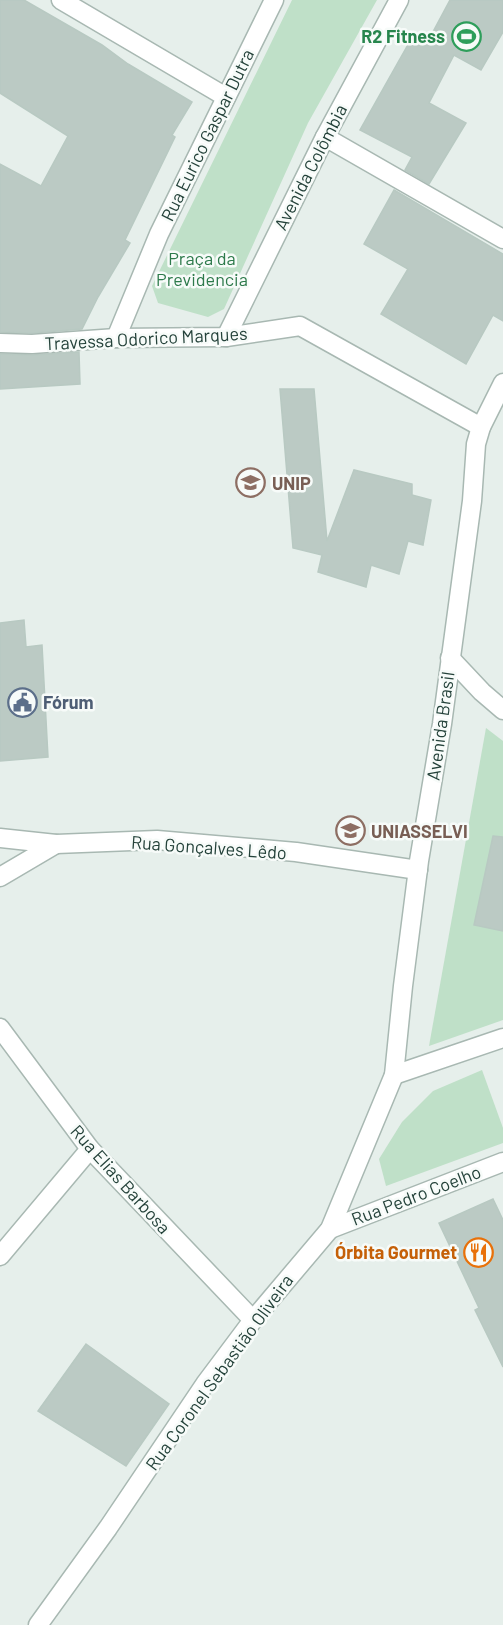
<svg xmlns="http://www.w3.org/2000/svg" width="503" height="1625" font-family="Barlow,sans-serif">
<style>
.green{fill:#bfe0c8}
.building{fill:#bbcac4;stroke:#b8c9c2;stroke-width:1.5}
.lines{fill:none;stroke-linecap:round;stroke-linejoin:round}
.minor-casing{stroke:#a8b8b2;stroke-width:21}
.minor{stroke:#fff;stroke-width:18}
.labels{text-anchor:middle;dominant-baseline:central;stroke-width:5;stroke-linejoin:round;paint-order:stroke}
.leisure-label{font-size:18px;font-weight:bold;fill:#27864d;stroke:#f7fbf9;text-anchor:end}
.street-label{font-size:18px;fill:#24423a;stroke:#f7fbf9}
.park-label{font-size:18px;fill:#2d7a4b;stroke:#f7fbf9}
.education-label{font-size:18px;font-weight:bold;fill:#785e54;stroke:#f7fbf9;text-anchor:start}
.service-label{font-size:18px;font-weight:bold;fill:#4e5e75;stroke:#f7fbf9;text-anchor:start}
.food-label{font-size:18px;font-weight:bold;fill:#c56008;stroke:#f7fbf9;text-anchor:end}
</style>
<rect width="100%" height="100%" fill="#e6efeb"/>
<!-- green -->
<g class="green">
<path d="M 292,0 L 377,0 L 308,123 L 224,309 L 208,317 L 158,303 L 152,286 Z"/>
<path d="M 486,728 L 503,741 L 503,1020 L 429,1046 Z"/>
<path d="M 482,1070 L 503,1128 L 503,1143 L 386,1186 L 379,1159 L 402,1122 L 433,1091 Z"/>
</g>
<!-- building -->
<g class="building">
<path d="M 0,0 L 24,0 L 102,45 L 128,64 L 192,102 L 172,135 L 175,137 L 125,240 L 130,243 L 98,297 L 82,329 L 32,333 L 0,332 L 0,164 L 41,186 L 68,136 L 0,93 Z"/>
<path d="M 450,0 L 503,0 L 503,32 L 481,70 L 454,55 L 429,103 L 466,123 L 429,184 L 405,170 L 412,157 L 360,130 L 414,34 L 428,41 Z"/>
<path d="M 394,190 L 503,254 L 503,321 L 493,315 L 466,364 L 381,314 L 408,269 L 364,244 Z"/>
<path d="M 79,352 L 80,384 L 0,389 L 0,354 L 33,355 Z"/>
<path d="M 280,389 L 314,389 L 327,541 L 354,470 L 412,484 L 412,495 L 431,500 L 423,545 L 408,541 L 399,574 L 371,565 L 366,587 L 318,572 L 322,555 L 293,548 Z"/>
<path d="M 24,620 L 26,647 L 42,645 L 48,757 L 0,761 L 0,623 Z"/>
<path d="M 493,836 L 503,837 L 503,931 L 474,925 Z"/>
<path d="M 493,1199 L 503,1220 L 503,1367 L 475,1310 L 479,1308 L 439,1223 Z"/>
<path d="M 86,1344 L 169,1404 L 126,1466 L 38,1411 Z"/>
</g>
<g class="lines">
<defs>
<g id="minor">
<path d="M 61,0 L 226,97"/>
<path d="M 325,137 L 503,239"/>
<path d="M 226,337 L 325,137 L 399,0"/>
<path d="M 116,338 L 159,234 L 274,0"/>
<path d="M 0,343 L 32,344 L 116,338 L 226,337 L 300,326 L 481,427"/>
<path d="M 450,658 L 482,692 L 503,710"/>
<path d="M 0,838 L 56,844 L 157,840 L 296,852 L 418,870"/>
<path d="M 0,877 L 56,844"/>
<path d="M 0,1028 L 90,1149 L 253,1320"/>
<path d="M 394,1075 L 503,1038"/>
<path d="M 330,1229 L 503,1162"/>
<path d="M 0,1256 L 90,1149"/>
<path d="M 38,1625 L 108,1528 L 205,1384 L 253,1320 L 330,1229 L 394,1075 L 403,986 L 419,861 L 442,724 L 472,501 L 476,444 L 481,427 L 503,383"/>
</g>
</defs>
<!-- minor casing -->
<use href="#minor" class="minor-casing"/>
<!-- minor -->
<use href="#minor" class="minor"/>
</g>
<!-- icons -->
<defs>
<symbol id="stadium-ring" viewBox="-11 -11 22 22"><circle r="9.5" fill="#f7fbf9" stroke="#2e9e5b" stroke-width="1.5"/><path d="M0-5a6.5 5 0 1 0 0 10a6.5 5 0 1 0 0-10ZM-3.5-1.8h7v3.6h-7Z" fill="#2e9e5b"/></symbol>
<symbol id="university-ring" viewBox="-11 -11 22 22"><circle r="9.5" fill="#f7fbf9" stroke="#8d6e63" stroke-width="1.5"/><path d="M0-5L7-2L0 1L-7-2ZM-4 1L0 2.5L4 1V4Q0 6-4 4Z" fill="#8d6e63"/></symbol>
<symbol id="civic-ring" viewBox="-11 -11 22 22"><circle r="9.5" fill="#f7fbf9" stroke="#5c6f8a" stroke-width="1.5"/><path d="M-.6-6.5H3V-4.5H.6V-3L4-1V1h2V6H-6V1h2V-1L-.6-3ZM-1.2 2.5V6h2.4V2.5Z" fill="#5c6f8a"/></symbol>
<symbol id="restaurant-ring" viewBox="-11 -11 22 22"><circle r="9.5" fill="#f7fbf9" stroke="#e8710a" stroke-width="1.5"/><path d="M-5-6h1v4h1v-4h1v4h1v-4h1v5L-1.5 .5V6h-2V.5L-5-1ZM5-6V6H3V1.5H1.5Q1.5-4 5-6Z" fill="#e8710a"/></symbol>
</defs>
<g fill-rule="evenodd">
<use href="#stadium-ring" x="450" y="20" width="33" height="33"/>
<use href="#university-ring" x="234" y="466" width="33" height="33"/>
<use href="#civic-ring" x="6" y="686" width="33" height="33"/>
<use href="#university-ring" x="334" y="814" width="33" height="33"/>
<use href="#restaurant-ring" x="462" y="1236" width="33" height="33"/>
</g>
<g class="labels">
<!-- leisure labels -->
<g class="leisure-label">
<text x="445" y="36">R2 Fitness</text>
</g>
<!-- street labels -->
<g class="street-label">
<text transform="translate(207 135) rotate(-64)">Rua Eurico Gaspar Dutra</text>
<text transform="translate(310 167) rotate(-63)">Avenida Colômbia</text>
<text transform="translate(146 338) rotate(-3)">Travessa Odorico Marques</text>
<text transform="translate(440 726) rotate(-82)">Avenida Brasil</text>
<text transform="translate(209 847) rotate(4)">Rua Gonçalves Lêdo</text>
<text transform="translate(121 1179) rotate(48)">Rua Elias Barbosa</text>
<text transform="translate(416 1195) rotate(-21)">Rua Pedro Coelho</text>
<text transform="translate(219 1372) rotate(-54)">Rua Coronel Sebastião Oliveira</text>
</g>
<!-- park labels -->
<g class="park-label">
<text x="202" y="258">Praça da<tspan x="202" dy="21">Previdencia</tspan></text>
</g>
<!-- education labels -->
<g class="education-label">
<text x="272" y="483">UNIP</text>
<text x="371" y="831">UNIASSELVI</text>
</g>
<!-- service labels -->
<g class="service-label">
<text x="43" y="702">Fórum</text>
</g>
<!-- food labels -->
<g class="food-label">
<text x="457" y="1252">Órbita Gourmet</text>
</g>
</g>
</svg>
